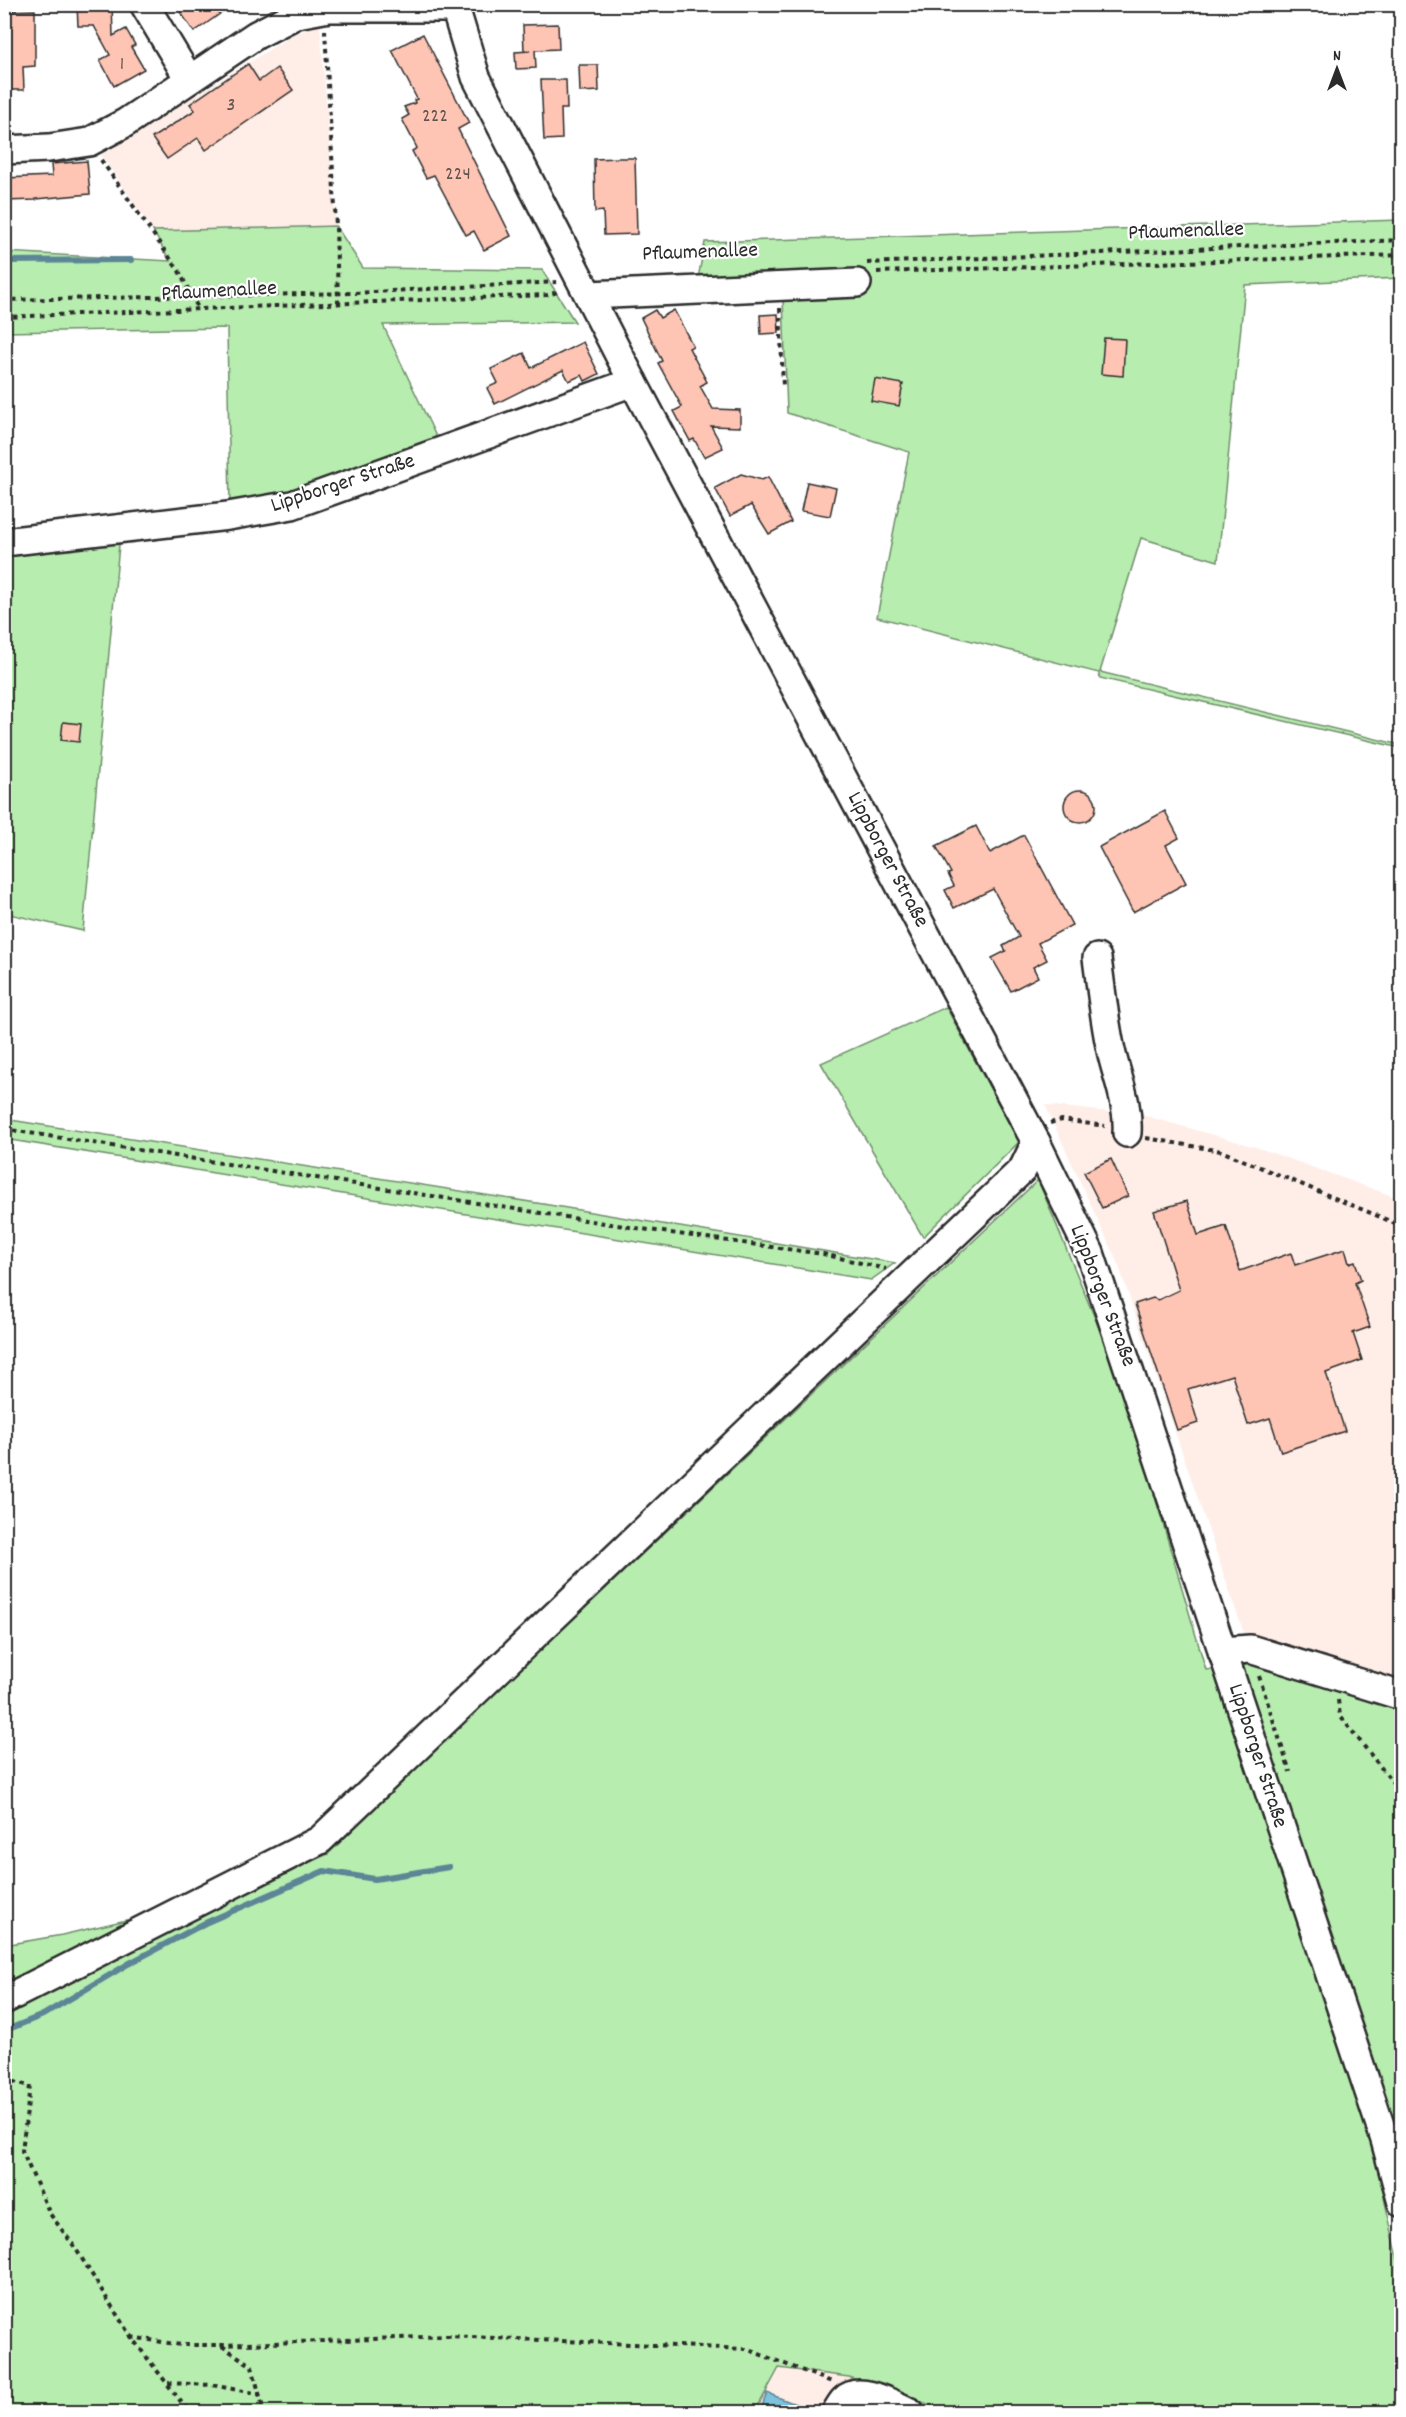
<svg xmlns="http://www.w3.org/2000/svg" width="1406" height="2417" font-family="Dekko,sans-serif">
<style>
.built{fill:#ffeee8}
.green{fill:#b7edaf;stroke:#718c6d;stroke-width:1.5}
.water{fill:#7dc3dd;stroke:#5c8696;stroke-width:1.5}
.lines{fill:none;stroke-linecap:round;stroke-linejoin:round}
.stream{stroke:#5c8696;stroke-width:6}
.building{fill:#ffc5b4;stroke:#2b2b2b;stroke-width:1.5}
.minor-casing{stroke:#2b2b2b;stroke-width:32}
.path{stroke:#2b2b2b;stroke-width:4;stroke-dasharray:4.5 4.5;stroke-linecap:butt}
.minor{stroke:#fff;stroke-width:27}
.labels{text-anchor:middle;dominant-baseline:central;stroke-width:4.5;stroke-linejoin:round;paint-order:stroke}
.number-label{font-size:20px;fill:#60524d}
.street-label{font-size:22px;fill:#2b2b2b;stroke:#fff}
</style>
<rect width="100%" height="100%" fill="#fff"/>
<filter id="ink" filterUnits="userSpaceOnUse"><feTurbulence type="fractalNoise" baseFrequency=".0167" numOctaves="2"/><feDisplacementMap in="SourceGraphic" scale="12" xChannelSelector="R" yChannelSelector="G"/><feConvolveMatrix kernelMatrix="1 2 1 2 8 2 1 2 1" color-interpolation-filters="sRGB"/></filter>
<g filter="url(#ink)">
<!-- built -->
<g class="built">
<path d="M 320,25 L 336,226 L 153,231 L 101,155 L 294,34 Z"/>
<path d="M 1045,1105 L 1146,1116 L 1256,1147 L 1401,1199 L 1401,1683 L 1244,1634 L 1118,1264 Z"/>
<path d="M 779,2368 L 849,2377 L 951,2412 L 755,2412 Z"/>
</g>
<!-- green -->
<g class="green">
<path d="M 1401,220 L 1401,278 L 1245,285 L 1218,561 L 1141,538 L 1100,672 L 1401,745 L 1401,748 L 1100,678 L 1099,673 L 877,617 L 909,452 L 787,413 L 783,297 L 694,299 L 705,242 Z"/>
<path d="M 336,226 L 363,268 L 542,270 L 575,322 L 383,325 L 442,449 L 292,501 L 230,507 L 227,328 L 5,332 L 4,252 L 170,261 L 153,231 Z"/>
<path d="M 120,534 L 83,931 L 5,913 L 5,546 Z"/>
<path d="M 946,1007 L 1019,1142 L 923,1237 L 821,1063 Z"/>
<path d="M 4,1119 L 543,1204 L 895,1263 L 871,1280 L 5,1139 Z"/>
<path d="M 1038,1180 L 1122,1384 L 1206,1670 L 1262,1663 L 1401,1706 L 1402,2196 L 1384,2198 L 1401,2271 L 1401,2412 L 951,2412 L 849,2377 L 779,2368 L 755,2412 L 5,2412 L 5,1945 L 62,1935 L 225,1897 L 328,1854 L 402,1781 Z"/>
</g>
<!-- water -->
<path class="water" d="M 767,2393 L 811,2410 L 810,2412 L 760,2412 Z"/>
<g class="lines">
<!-- stream -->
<g class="stream">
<path d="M 4,261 L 131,260"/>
<path d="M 4,2031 L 43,2015 L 128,1964 L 205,1923 L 324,1871 L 375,1879 L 449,1867"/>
</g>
</g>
<!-- building -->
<g class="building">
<path d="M 77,4 L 112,4 L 113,36 L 126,29 L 135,45 L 131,47 L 144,69 L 114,86 L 100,60 L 110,55 L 94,26 L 78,26 Z"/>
<path d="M 175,4 L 234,4 L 194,32 Z"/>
<path d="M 35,10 L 35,66 L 23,67 L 24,90 L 4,90 L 4,11 Z"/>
<path d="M 558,24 L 559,49 L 535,50 L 536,68 L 516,69 L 515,52 L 530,51 L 524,51 L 523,25 Z"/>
<path d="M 423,34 L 469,123 L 458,129 L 511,236 L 484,250 L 474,231 L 466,235 L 434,175 L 426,178 L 412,151 L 417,148 L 402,119 L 409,115 L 404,107 L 415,103 L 414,100 L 417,99 L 392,50 Z"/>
<path d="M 248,64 L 259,81 L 277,68 L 293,90 L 206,150 L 198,138 L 167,159 L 152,138 L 195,110 L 190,104 Z"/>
<path d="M 579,65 L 598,65 L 599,91 L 580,92 Z"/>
<path d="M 541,80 L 566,80 L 567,109 L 561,109 L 562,139 L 544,140 Z"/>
<path d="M 619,158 L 635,158 L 637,234 L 604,235 L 603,211 L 595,212 L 594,159 Z"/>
<path d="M 87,161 L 90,194 L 36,199 L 36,200 L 4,201 L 4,178 L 52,176 L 51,164 Z"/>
<path d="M 655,310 L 660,318 L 674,310 L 693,346 L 689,348 L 707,382 L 700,386 L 713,409 L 740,410 L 740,427 L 711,426 L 723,448 L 704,457 L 694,439 L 690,441 L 674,411 L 682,407 L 658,363 L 662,361 L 641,318 Z"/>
<path d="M 778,314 L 779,333 L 761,334 L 760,315 Z"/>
<path d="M 1104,338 L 1125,339 L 1123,376 L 1101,374 Z"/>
<path d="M 583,342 L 599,374 L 585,381 L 582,375 L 569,381 L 563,370 L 495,404 L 487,388 L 498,383 L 491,369 L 524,353 L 531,368 Z"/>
<path d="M 875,379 L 903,384 L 899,406 L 871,401 Z"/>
<path d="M 741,474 L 762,480 L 768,477 L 791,522 L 769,534 L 751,505 L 730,516 L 715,488 Z"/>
<path d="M 807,482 L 836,488 L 830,516 L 801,511 Z"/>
<path d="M 63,722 L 81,724 L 79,742 L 61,740 Z"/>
<circle cx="1080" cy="806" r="16"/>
<path d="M 1165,811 L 1179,838 L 1166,845 L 1186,883 L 1133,912 L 1099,847 Z"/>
<path d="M 976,826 L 990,853 L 1024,835 L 1072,925 L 1038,943 L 1047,960 L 1033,967 L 1038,977 L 1011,991 L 992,958 L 1006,951 L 1003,946 L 1019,937 L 993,889 L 954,908 L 945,890 L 954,886 L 948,874 L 951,873 L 936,846 Z"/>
<path d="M 1111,1159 L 1128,1196 L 1102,1208 L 1084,1172 Z"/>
<path d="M 1187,1201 L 1198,1235 L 1226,1226 L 1240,1271 L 1291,1253 L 1295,1265 L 1345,1249 L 1349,1263 L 1355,1261 L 1361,1280 L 1355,1283 L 1370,1327 L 1353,1333 L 1362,1360 L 1326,1373 L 1345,1431 L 1281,1452 L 1270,1418 L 1248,1425 L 1232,1375 L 1188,1389 L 1198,1423 L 1177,1430 L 1135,1304 L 1153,1298 L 1158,1300 L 1179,1290 L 1154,1211 Z"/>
</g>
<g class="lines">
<defs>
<g id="minor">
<path d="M 144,4 L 189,79"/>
<path d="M 454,4 L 476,77 L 633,382 L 1036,1142 L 1090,1253 L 1385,2140 L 1402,2203"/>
<path d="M 4,150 L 49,148 L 89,142 L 125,123 L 256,35 L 297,14 L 329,8 L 454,8"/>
<path d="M 589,295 L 857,283"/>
<path d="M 4,542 L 228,516 L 292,505 L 633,382"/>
<path d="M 1097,958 C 1101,987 1104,1017 1110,1046 C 1116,1076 1129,1102 1127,1133"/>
<path d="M 1222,1651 L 1250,1649 L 1402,1696"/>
<path d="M 4,2000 L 320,1840 L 1023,1169 L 1036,1142"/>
<path d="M 836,2412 C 838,2409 841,2403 844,2400 C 860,2384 894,2405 910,2412"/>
</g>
</defs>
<!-- minor casing -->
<use href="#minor" class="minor-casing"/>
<!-- path -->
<g class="path">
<path d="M 325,30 L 336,226 L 338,302"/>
<path d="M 101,160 L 179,271 L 199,310"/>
<path d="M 867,263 L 1402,240"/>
<path d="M 877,272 L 1402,255"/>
<path d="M 4,300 L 353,293 L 558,282"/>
<path d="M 780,308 L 783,388"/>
<path d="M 4,317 L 547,295 L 561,291"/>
<path d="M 1050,1123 L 1062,1120 L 1105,1126"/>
<path d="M 4,1129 L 649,1230 L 823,1254 L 886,1269"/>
<path d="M 1146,1138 L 1221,1151 L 1402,1226"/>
<path d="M 1259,1676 L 1290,1772"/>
<path d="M 1338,1700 L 1340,1716 L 1402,1794"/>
<path d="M 4,2079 L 30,2086 L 22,2151 L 50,2214 L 74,2246 L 131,2337 L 189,2412"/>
<path d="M 131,2337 L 181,2345 L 222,2345 L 448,2336 L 746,2349 L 832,2382"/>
<path d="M 222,2346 L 252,2366 L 264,2412"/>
<path d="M 168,2383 L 212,2385 L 259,2394"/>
</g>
<!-- minor -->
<use href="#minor" class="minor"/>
</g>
</g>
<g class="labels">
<!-- number labels -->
<g class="number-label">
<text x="122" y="65">1</text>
<text x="231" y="106">3</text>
<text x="435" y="117">222</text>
<text x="458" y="175">224</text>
</g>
<!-- street labels -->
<g class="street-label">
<text transform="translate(1186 232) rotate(-2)">Pflaumenallee</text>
<text transform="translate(700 253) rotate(-2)">Pflaumenallee</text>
<text transform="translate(219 292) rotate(-3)">Pflaumenallee</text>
<text transform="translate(343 484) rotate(-18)">Lippborger Straße</text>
<text transform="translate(887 860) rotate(62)">Lippborger Straße</text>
<text transform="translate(1102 1296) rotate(69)">Lippborger Straße</text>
<text transform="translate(1257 1756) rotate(72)">Lippborger Straße</text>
</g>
</g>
<!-- margin -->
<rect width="1406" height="2417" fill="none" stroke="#fff" stroke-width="24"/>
<rect x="12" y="12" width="1382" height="2393" fill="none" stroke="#2b2b2b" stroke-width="2" filter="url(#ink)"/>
<!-- north arrow -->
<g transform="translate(1337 69)" stroke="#ffffff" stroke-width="4.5" paint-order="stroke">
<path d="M0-4.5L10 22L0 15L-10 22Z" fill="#2b2b2b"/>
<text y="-9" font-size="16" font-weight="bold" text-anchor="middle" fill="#2b2b2b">N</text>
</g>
</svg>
